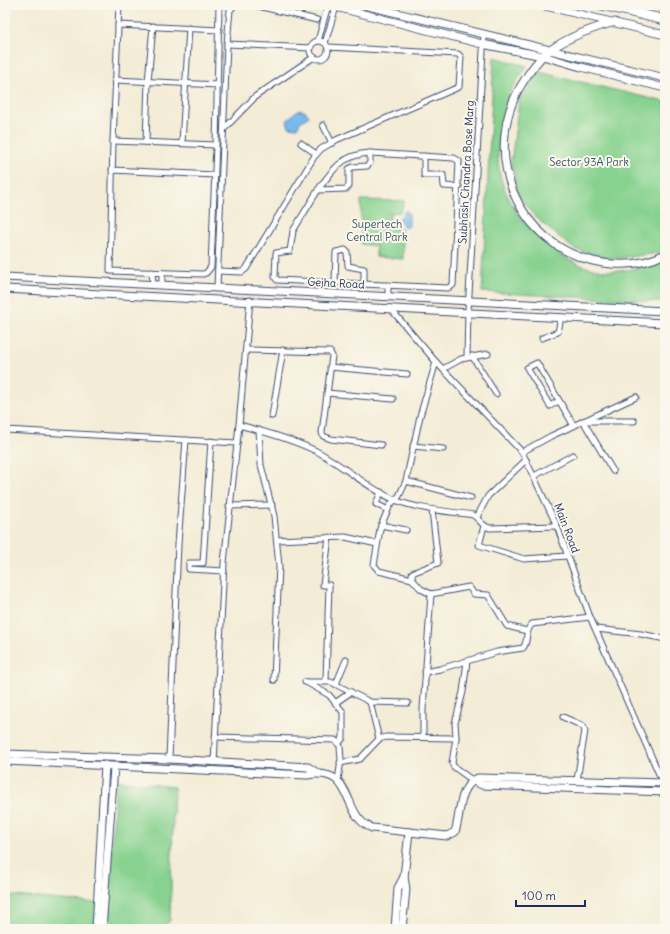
<svg xmlns="http://www.w3.org/2000/svg" width="670" height="934" font-family="Delius,sans-serif">
<style>
.park{fill:#87d28f;stroke:#518076}
.water{fill:#77baed;stroke:#4974a6}
.lines{fill:none;stroke-linecap:round;stroke-linejoin:round}
.minor-casing{stroke:#3b4b70;stroke-width:7}
.tertiary-casing{stroke:#3b4b70;stroke-width:9}
.secondary-casing{stroke:#3b4b70;stroke-width:9}
.trunk-casing{stroke:#3b4b70;stroke-width:11}
.minor{stroke:#fff;stroke-width:5}
.tertiary{stroke:#fff;stroke-width:7}
.secondary{stroke:#fff;stroke-width:7}
.trunk{stroke:#fff;stroke-width:9}
.labels{text-anchor:middle;dominant-baseline:central;stroke-width:4;stroke-linejoin:round;paint-order:stroke}
.park-label{font-size:11px;fill:#36586a;stroke:#fbf7ec}
.street-label{font-size:11px;fill:#1b2f5e;stroke:#fbf7ec}
</style>
<rect width="100%" height="100%" fill="#fbf7ec"/>
<filter id="ink" filterUnits="userSpaceOnUse"><feTurbulence type="fractalNoise" baseFrequency=".025" numOctaves="2"/><feDisplacementMap in="SourceGraphic" scale="8" xChannelSelector="R" yChannelSelector="G"/><feConvolveMatrix kernelMatrix="1 2 1 2 8 2 1 2 1" color-interpolation-filters="sRGB"/></filter>
<filter id="wash" filterUnits="userSpaceOnUse"><feTurbulence type="fractalNoise" baseFrequency=".012" numOctaves="4" result="noise"/><feDisplacementMap in="SourceGraphic" scale="16" xChannelSelector="R" yChannelSelector="G"/><feGaussianBlur stdDeviation="0.9" result="paint"/><feColorMatrix in="noise" values="0 0 0 0 0 0 0 0 0 0 0 0 0 0 0 0 0 1.4 0 .05"/><feComposite in="paint" operator="in"/></filter>
<g filter="url(#wash)">
<rect width="100%" height="100%" fill="#f3ecd6"/>
<!-- park -->
<g class="park">
<path d="M 494,57 L 527,66 C 521,76 512,87 508,97 C 501,117 496,150 499,170 C 507,217 562,272 612,271 C 630,271 647,266 665,260 L 665,302 L 482,292 Z"/>
<path d="M 539,72 L 665,102 L 665,249 L 660,253 L 612,259 L 574,249 L 537,219 L 518,195 L 511,163 L 519,101 Z"/>
<path d="M 361,200 L 405,201 L 400,212 L 390,213 L 390,221 L 394,223 L 394,229 L 401,229 L 403,238 L 403,259 L 376,257 L 376,246 L 361,244 Z"/>
<path d="M 116,780 L 174,787 L 170,921 L 161,929 L 12,929 L 5,922 L 5,895 L 108,904 Z"/>
</g>
<!-- water -->
<g class="water">
<path d="M 301,110 L 306,112 L 309,116 L 300,122 L 297,128 L 289,127 L 287,121 L 295,112 Z"/>
<path d="M 406,210 L 409,214 L 409,226 L 407,228 L 404,227 L 399,219 Z"/>
</g>
</g>
<g filter="url(#ink)">
<g class="lines">
<defs>
<g id="minor">
<path d="M 119,5 L 113,141 L 110,271 L 203,274 L 206,273 L 211,267 L 216,145 L 219,5"/>
<path d="M 244,5 L 254,5 L 317,20"/>
<path d="M 118,25 L 219,30"/>
<circle cx="319" cy="50" r="9"/>
<path d="M 318,41 L 328,5"/>
<path d="M 325,43 L 336,7"/>
<path d="M 227,44 L 311,48"/>
<path d="M 115,80 L 218,85"/>
<path d="M 323,125 L 332,143"/>
<path d="M 224,129 L 256,96 L 314,57"/>
<path d="M 113,141 L 216,145"/>
<path d="M 146,142 L 148,81 L 153,26"/>
<path d="M 182,143 L 189,28"/>
<path d="M 301,143 L 316,154"/>
<path d="M 370,153 L 454,158 L 459,161 L 453,285 L 448,288 L 277,280 L 275,277 L 276,253 L 290,251 L 293,231 L 318,190 L 346,189 L 349,186 L 349,169 L 353,167 L 367,166 L 370,163 Z"/>
<path d="M 424,156 L 424,175 L 443,175 L 444,186 L 459,187"/>
<path d="M 112,170 L 215,175"/>
<path d="M 318,190 C 332,170 343,154 370,153"/>
<path d="M 457,221 L 473,221"/>
<path d="M 218,271 L 242,272 L 246,269 L 314,157 L 321,149 L 336,140 L 459,87 L 461,57 L 458,54 L 328,47"/>
<path d="M 152,272 L 153,285"/>
<path d="M 335,282 L 336,252 L 345,250 L 347,252 L 348,266 L 364,269 L 364,284"/>
<path d="M 162,285 L 162,273"/>
<path d="M 388,285 L 388,297"/>
<path d="M 217,288 L 227,44 L 230,10 L 235,5"/>
<path d="M 390,308 L 436,362 L 522,452 L 557,526 L 590,617 L 663,783 L 665,792"/>
<path d="M 542,338 L 558,332 L 561,317"/>
<path d="M 246,350 L 330,352 L 332,356 L 322,432 L 323,436 L 331,439 L 381,445"/>
<path d="M 472,356 L 496,394"/>
<path d="M 467,357 L 468,311 L 484,34"/>
<path d="M 436,362 L 420,416 L 406,481 L 399,496 L 390,505 L 383,521 L 380,529 L 374,565 L 379,571 L 412,579 L 421,589 L 431,594 L 469,587 L 474,594 L 488,595 L 507,626 L 527,631"/>
<path d="M 330,367 L 407,374"/>
<path d="M 443,369 L 461,359 L 488,354"/>
<path d="M 327,393 L 393,399"/>
<path d="M 559,401 L 550,406 L 527,368 L 537,363 L 574,426"/>
<path d="M 272,416 L 283,350"/>
<path d="M 583,421 L 613,471"/>
<path d="M 586,421 L 634,421"/>
<path d="M 239,425 C 262,431 299,442 320,453 C 346,468 368,488 395,500 C 420,510 447,511 473,515 C 480,519 481,526 490,528 L 557,526"/>
<path d="M 5,430 L 237,443"/>
<path d="M 259,430 L 261,465 L 274,516 L 279,566 L 274,680"/>
<path d="M 211,441 L 203,563 L 189,563 L 189,569 L 224,571"/>
<path d="M 413,446 L 443,449"/>
<path d="M 522,452 L 551,436 L 636,397"/>
<path d="M 534,476 L 573,455"/>
<path d="M 406,481 L 471,498"/>
<path d="M 381,492 L 376,504 L 388,510"/>
<path d="M 229,506 L 272,505"/>
<path d="M 477,517 L 488,496 L 526,460"/>
<path d="M 381,525 L 406,530"/>
<path d="M 484,526 L 479,545 L 524,559 L 567,556"/>
<path d="M 277,540 L 345,537 L 377,544"/>
<path d="M 412,579 L 412,573 L 438,563 L 432,510"/>
<path d="M 596,629 L 641,634 L 665,639"/>
<path d="M 467,661 L 463,692 L 455,723 L 456,738 L 452,763 L 454,767 L 472,780"/>
<path d="M 425,672 L 440,669 L 497,652 L 523,648 C 529,641 524,631 532,624 L 590,617"/>
<path d="M 326,681 L 329,585 L 323,585 L 329,537"/>
<path d="M 305,682 L 331,682 L 370,702 L 408,703"/>
<path d="M 306,682 L 329,695 L 343,712 L 343,738 L 339,743"/>
<path d="M 336,684 L 346,660"/>
<path d="M 370,702 L 379,739"/>
<path d="M 335,703 L 351,692"/>
<path d="M 563,717 L 583,726 L 585,731 L 577,780"/>
<path d="M 215,737 L 335,740 L 340,746 L 341,760 L 338,780"/>
<path d="M 423,737 L 423,709 L 431,594"/>
<path d="M 169,759 L 178,544 L 186,440"/>
<path d="M 214,763 L 224,563 L 239,425 L 250,300"/>
<path d="M 340,763 L 360,759 L 379,739 L 386,737 L 456,738"/>
</g>
<g id="tertiary">
<path d="M 328,5 L 482,44 L 543,56 L 581,67 L 665,88"/>
<path d="M 364,5 L 665,78"/>
<path d="M 541,5 L 665,35"/>
<path d="M 5,277 L 665,311"/>
<path d="M 5,289 L 665,323"/>
<path d="M 5,754 L 169,759 L 308,767 L 317,773"/>
<path d="M 5,761 L 307,775 C 357,766 340,816 372,828 L 447,836 L 455,832 C 461,814 458,786 478,778 L 665,783"/>
<path d="M 472,780 L 482,785 L 665,792"/>
<path d="M 96,929 L 105,765"/>
<path d="M 102,929 L 114,767"/>
<path d="M 395,929 L 398,888 L 404,877"/>
<path d="M 402,929 L 406,889 L 404,877 L 409,832"/>
</g>
<path id="secondary" d="M 615,22 C 589,29 564,38 544,55 C 537,61 532,69 527,76 C 476,148 515,249 603,263 C 624,266 646,264 665,254"/>
<g id="trunk">
<path d="M 602,5 L 665,20"/>
<path d="M 657,5 L 665,7"/>
</g>
</defs>
<!-- minor casing -->
<use href="#minor" class="minor-casing"/>
<!-- tertiary casing -->
<use href="#tertiary" class="tertiary-casing"/>
<!-- secondary casing -->
<use href="#secondary" class="secondary-casing"/>
<!-- trunk casing -->
<use href="#trunk" class="trunk-casing"/>
<!-- minor -->
<use href="#minor" class="minor"/>
<!-- tertiary -->
<use href="#tertiary" class="tertiary"/>
<!-- secondary -->
<use href="#secondary" class="secondary"/>
<!-- trunk -->
<use href="#trunk" class="trunk"/>
</g>
</g>
<g class="labels">
<!-- park labels -->
<g class="park-label">
<text x="589" y="162">Sector 93A Park</text>
<text x="377" y="224">Supertech<tspan x="377" dy="13">Central Park</tspan></text>
</g>
<!-- street labels -->
<g class="street-label">
<text transform="translate(466 172) rotate(-87)">Subhash Chandra Bose Marg</text>
<text transform="translate(336 283) rotate(3)">Gejha Road</text>
<text transform="translate(567 528) rotate(69)">Main Road</text>
</g>
</g>
<!-- margin -->
<rect width="670" height="934" fill="none" stroke="#fbf7ec" stroke-width="20"/>
<!-- scale -->
<path d="M516 900v6h69v-6" fill="none" stroke="#1b2f5e" stroke-width="2"/>
<text x="522" y="900" font-size="12" fill="#1b2f5e" stroke="#fbf7ec" stroke-width="3" paint-order="stroke">100 m</text>
</svg>
